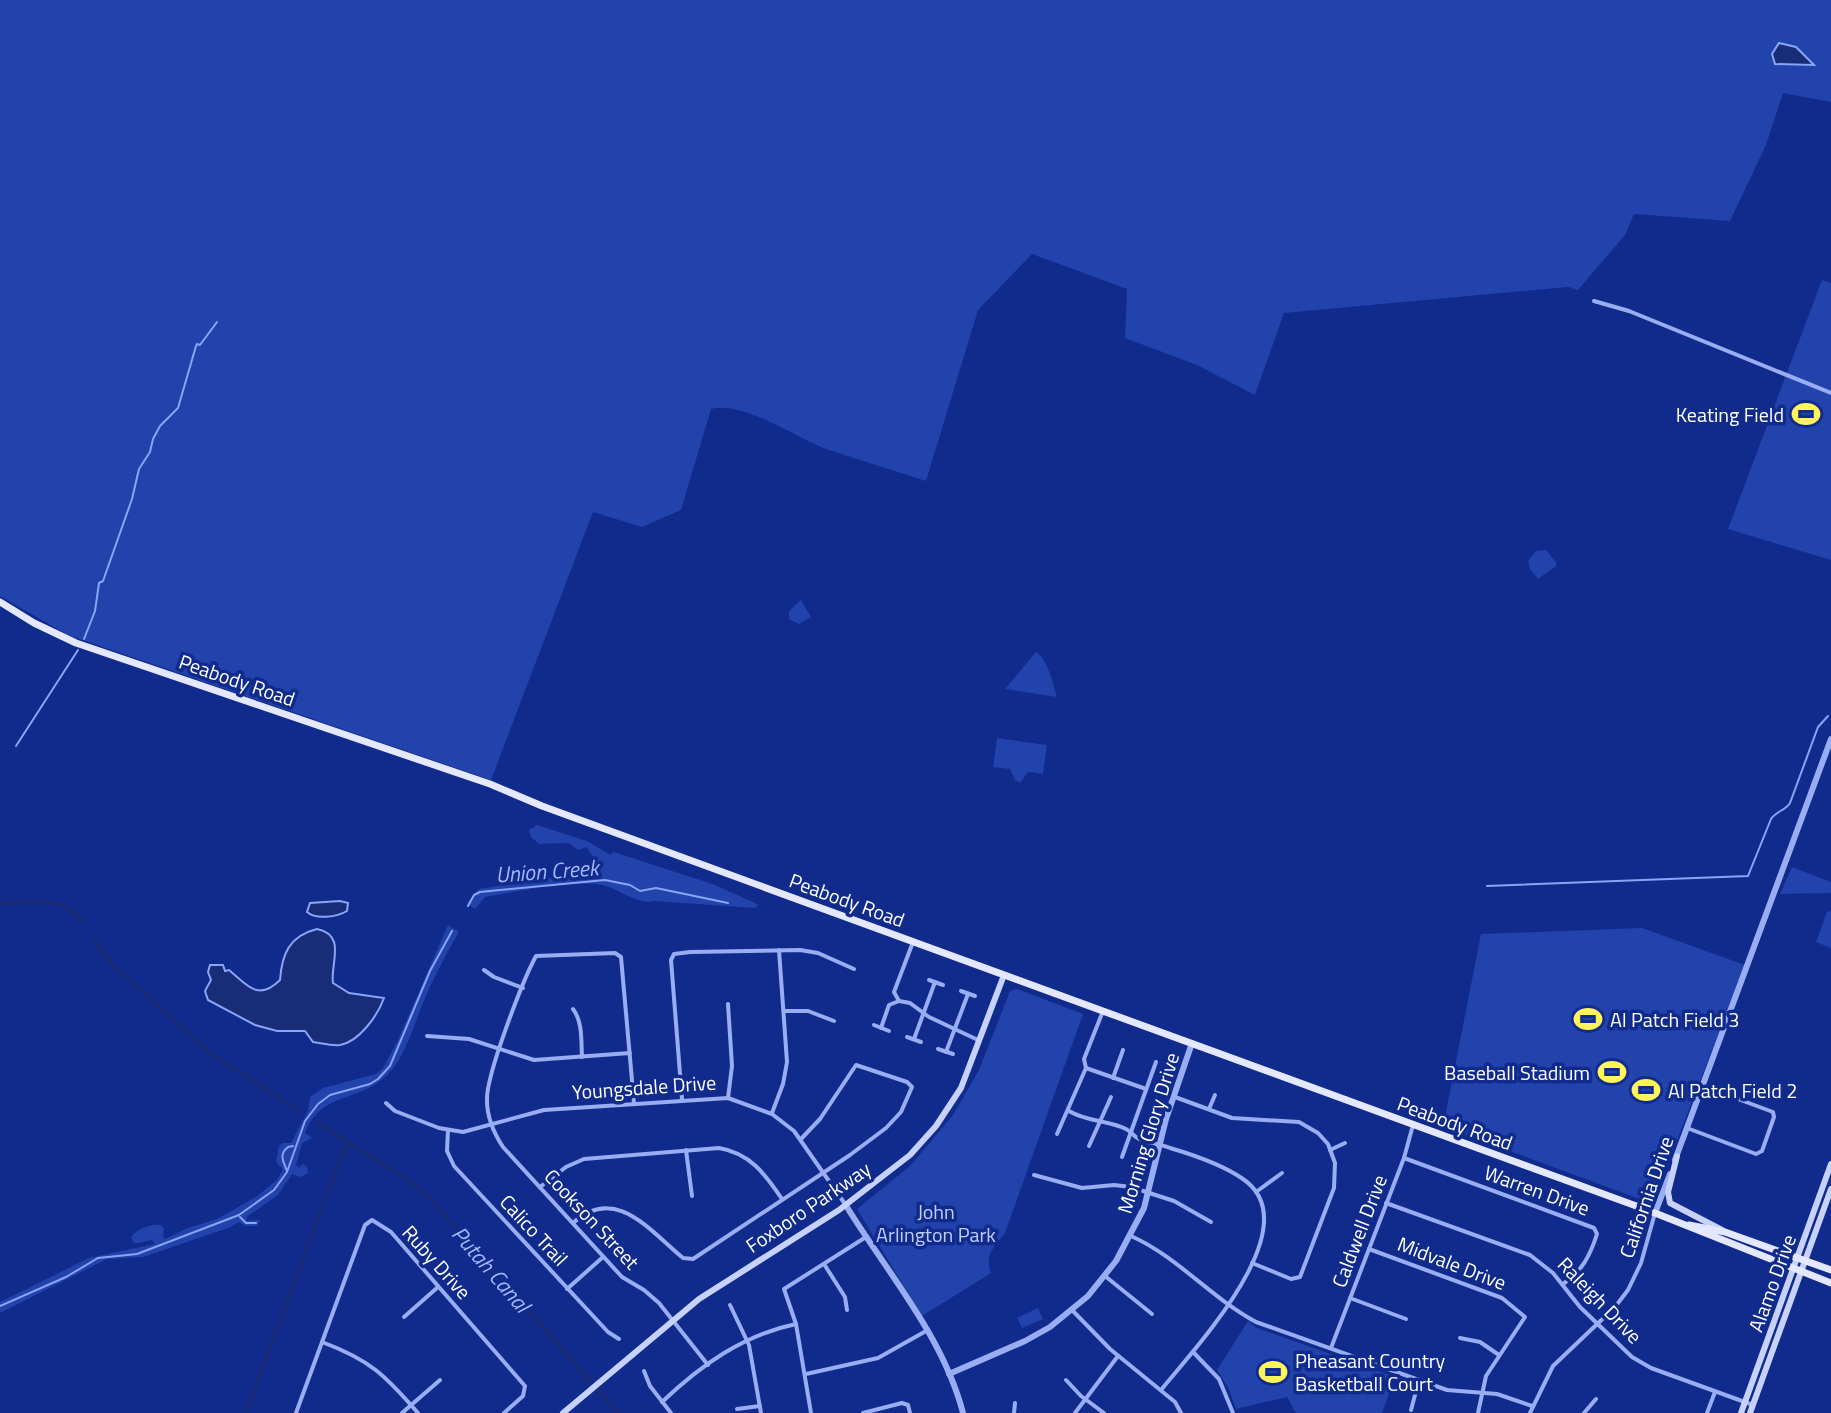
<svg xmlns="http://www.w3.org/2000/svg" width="1831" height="1413" font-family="'Titillium Web',sans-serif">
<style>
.green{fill:#2242ac}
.water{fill:#192c77;stroke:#8aa4f6;stroke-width:2}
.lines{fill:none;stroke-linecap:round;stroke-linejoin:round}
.stream{stroke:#8aa4f6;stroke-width:2}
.canal{stroke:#192c77;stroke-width:4}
.minor{stroke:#99adf2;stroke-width:4}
.tertiary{stroke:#99adf2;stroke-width:6}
.secondary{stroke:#c7d2fc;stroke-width:6}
.primary{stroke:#e4e8ff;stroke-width:7}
.labels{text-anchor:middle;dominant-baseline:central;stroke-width:7;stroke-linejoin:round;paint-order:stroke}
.poi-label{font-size:20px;fill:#fff;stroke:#112b8d;text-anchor:start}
.street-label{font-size:20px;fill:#fff;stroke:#112b8d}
.park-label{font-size:20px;fill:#c0cefd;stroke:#112b8d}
.water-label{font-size:22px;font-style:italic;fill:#a4b8f9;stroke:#112b8d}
</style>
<rect width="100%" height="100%" fill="#112b8d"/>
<!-- green -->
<g class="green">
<path d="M 0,0 L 1831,0 L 1831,102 L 1783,93 L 1766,145 L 1730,221 L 1634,214 L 1625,235 L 1578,290 L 1568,287 L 1284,313 L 1255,395 L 1197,365 L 1125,338 L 1127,289 L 1032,254 L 978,310 L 926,481 C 893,470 859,460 826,449 C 796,438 743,400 711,409 L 681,510 L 642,527 L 593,512 L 491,780 L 68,635 L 0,596 Z"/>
<path d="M 1822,280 L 1831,283 L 1831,560 L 1728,529 Z"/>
<path d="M 1546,550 L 1556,562 L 1556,566 L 1538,579 L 1530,569 L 1528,561 L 1536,551 Z"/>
<path d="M 801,600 L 811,617 L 799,624 L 789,619 L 789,611 Z"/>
<path d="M 1036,652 C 1049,661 1052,682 1057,697 L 1005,689 Z"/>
<path d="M 997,738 L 1047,745 L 1043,774 L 1028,772 L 1020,783 L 1015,780 L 1010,769 L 993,767 Z"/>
<path d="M 537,825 L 587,841 L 610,855 L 614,852 L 715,885 L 759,905 L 755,908 L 654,901 C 638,905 622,891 606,886 C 576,878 517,892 485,897 L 475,909 L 467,903 L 479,889 L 586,872 L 589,864 L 595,861 L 587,847 L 578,850 L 568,843 L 539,844 L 531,837 L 529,830 Z"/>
<path d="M 1792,867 L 1831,882 L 1831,893 L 1780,894 Z"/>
<path d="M 1831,911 L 1831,948 L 1816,942 L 1827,912 Z"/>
<path d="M 448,925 L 459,932 C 446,954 435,975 425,998 C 414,1023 407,1055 387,1075 C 359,1103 321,1091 305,1133 L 312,1138 L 302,1143 L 296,1165 L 299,1168 L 303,1164 L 307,1167 L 308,1173 L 301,1177 L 292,1174 L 278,1195 L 248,1216 L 246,1221 L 260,1220 L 257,1226 L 245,1226 L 239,1222 L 228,1228 L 143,1257 L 107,1259 L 0,1313 L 0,1302 L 89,1258 L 155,1244 L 152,1240 L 134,1244 L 131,1237 C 137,1229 150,1224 161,1225 L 164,1228 L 163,1236 L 165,1239 L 188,1228 L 217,1219 L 256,1197 L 277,1180 L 283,1169 L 276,1162 L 279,1146 L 283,1143 L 291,1143 L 308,1111 L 310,1097 L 323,1088 L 376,1074 L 383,1068 L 397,1042 Z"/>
<path d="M 1642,928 L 1745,965 L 1655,1197 L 1651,1201 L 1645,1201 L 1445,1127 L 1444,1122 L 1481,934 Z"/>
<path d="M 1017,989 L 1083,1014 L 1005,1233 C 994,1248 984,1254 991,1273 L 922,1316 L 857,1209 L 910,1166 L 953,1115 L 979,1070 L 1010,991 Z"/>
<path d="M 1038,1308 L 1043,1319 L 1022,1328 L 1017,1318 Z"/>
<path d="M 1248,1321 L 1257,1328 L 1395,1377 L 1382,1413 L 1296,1413 L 1287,1397 L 1236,1409 L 1228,1387 L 1217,1370 Z"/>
</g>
<!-- water -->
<g class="water">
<path d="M 1779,43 L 1796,47 L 1814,65 L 1775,64 L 1772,54 Z"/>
<path d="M 340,901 L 348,903 L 347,911 C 337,917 316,920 307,912 L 310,903 Z"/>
<path d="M 317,929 C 347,935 330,964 333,983 L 349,993 L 384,998 C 378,1015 359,1042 340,1045 C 331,1046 321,1043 313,1042 L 305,1031 L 277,1031 L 255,1025 L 208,1000 L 205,991 L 211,980 L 208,972 L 210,965 L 223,965 L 225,971 L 229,970 C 247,985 258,1002 280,980 C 282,954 289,936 317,929 Z"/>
</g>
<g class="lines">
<!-- stream -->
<g class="stream">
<path d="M 84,639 L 95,611 L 99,583 L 103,581 L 132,499 L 139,469 L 150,452 L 153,439 L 160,426 L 178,408 L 196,346 L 197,344 L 200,345 L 217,322"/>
<path d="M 16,746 L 78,650"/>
<path d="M 1487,886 L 1748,876 L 1771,819 C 1776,811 1785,811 1790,803 L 1818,727 L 1828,716"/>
<path d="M 468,906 L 474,895 L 480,892 L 605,880 L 630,885 L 640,891 L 656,888 L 728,903"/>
<path d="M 287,1171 C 284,1162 278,1155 288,1147 L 293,1146"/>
<path d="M 240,1217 L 246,1223 L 256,1223"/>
<path d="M 0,1306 L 66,1277 L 98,1258 L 137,1254 L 239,1215 L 274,1190 L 287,1172 L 305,1121 L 318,1104 L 330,1095 L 370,1084 L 378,1079 L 390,1066 L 430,971 L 452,931"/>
</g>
<!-- canal -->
<g class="canal">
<path d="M 0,904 C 30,903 63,894 82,921"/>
<path d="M 94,940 L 111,963 L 210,1053 L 299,1111"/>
<path d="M 319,1124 L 405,1178 L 427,1195 L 618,1413"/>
<path d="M 246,1413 L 340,1159 L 349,1142"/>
</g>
<!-- minor -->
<g class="minor">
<path d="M 1594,301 L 1629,311 L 1831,393"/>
<path d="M 484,970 L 494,977 L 523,988"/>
<path d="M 929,980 L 943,985"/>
<path d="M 961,991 L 975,996"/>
<path d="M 899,1001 L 910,1003 L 929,1017 L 978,1040"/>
<path d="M 728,1004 L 732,1066 L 728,1098"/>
<path d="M 573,1009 C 583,1022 581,1042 582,1057"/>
<path d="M 785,1011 L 808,1011 L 834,1021"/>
<path d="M 874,1025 L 889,1031"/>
<path d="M 881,1028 L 889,1005 L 899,1001 L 894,992 L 913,942"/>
<path d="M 427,1036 L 469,1039 L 534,1060 L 630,1053"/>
<path d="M 907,1037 L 921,1042"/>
<path d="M 914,1039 L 935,982"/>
<path d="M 938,1049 L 953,1054"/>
<path d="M 946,1052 L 968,994"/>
<path d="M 1086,1068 L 1146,1089"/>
<path d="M 1086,1068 L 1084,1059 L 1103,1011"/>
<path d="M 1113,1078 L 1123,1050"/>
<path d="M 1175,1097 L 1232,1118 L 1299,1122 L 1318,1133 L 1328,1144 L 1335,1163 L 1334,1188 L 1300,1277 L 1291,1279 L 1252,1263"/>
<path d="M 682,1099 L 671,960 L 674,954 L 690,952 L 800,950 L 818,953 L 854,969"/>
<path d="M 386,1103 L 395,1111 L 439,1128 L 463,1132 L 544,1110 L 728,1098 L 772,1114 L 794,1131 L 845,1204"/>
<path d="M 634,1103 L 621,957 L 615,953 L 536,956 C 523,980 486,1075 487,1100 C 487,1117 493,1132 503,1147 L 622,1277 L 644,1290 L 659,1303 L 708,1365"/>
<path d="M 1209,1109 L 1215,1095"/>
<path d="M 1069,1111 C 1087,1122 1108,1120 1126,1129 C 1130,1131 1132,1134 1136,1137 C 1145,1143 1160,1144 1170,1148 C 1194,1155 1223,1165 1243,1179 C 1312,1226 1192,1351 1161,1390"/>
<path d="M 772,1113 L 783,1084 L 787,1062 L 779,950"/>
<path d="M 1687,1128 L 1756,1154 L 1762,1151 L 1774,1117 L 1773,1112 L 1703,1086"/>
<path d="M 448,1130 L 447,1151 L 454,1166 L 608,1332 L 619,1339"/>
<path d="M 1057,1134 L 1086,1068"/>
<path d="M 1089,1146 L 1111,1097"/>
<path d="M 686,1150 L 692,1196"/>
<path d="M 1330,1150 L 1345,1143"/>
<path d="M 1122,1157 L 1156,1062"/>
<path d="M 1404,1158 L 1594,1228 L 1597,1234 C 1590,1256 1582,1271 1563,1284"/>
<path d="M 1034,1175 L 1082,1188 L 1114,1185 L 1131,1187 L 1174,1201 L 1211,1222"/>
<path d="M 540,1187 L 566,1167 L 584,1159 L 719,1148 C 750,1153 765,1174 782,1199"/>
<path d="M 1256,1192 L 1282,1173"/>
<path d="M 1386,1203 L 1530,1255 L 1553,1273 L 1580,1307 L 1632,1357 L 1651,1368 L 1753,1405"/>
<path d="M 573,1223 C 615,1184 650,1231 683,1258 L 693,1259 L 850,1155 L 886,1128 L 901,1112 L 912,1087 L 907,1082 L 856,1065 L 820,1119 L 801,1139"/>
<path d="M 1131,1236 C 1178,1257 1211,1298 1256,1322 L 1447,1390 L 1497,1394 L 1532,1406"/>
<path d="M 1369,1249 L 1502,1298 L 1525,1317 L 1486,1376 L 1478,1413"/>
<path d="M 824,1264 L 845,1297 L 847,1310"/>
<path d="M 1105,1276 L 1152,1314"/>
<path d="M 567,1289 L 603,1257"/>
<path d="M 1350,1298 L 1406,1319"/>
<path d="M 730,1305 L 749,1345 L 761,1413"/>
<path d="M 1072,1310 L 1110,1349 L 1175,1402 L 1181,1413"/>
<path d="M 404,1317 L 438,1287"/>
<path d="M 1460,1338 L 1480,1342 L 1499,1355"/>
<path d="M 322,1342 C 370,1360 385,1375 418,1413"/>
<path d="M 1331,1348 L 1404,1158 L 1413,1125"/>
<path d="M 1194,1353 L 1219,1379 L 1233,1413"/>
<path d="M 644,1371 L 650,1386 L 671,1413"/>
<path d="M 806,1374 L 878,1358 L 926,1331"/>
<path d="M 1066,1380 L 1081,1396 L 1104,1413"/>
<path d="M 662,1402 C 701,1365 743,1335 796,1324"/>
<path d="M 737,1409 L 760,1406"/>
<path d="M 1411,1410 L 1419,1380"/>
<path d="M 296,1413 L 365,1225 L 372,1220 L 391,1232 L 525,1386 L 523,1396 L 504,1413"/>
<path d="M 402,1413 L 440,1380"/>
<path d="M 811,1413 L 796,1324 L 784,1289 L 866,1237"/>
<path d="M 863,1413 L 902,1403 L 908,1405 L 910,1413"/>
<path d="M 1014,1413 L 1015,1403"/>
<path d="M 1075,1413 L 1118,1356"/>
<path d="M 1530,1413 L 1553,1366 L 1615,1307 L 1628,1290 L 1641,1263 L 1655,1213"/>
<path d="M 1584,1413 L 1596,1399"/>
<path d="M 1707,1413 L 1715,1392"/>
</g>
<!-- tertiary -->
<g class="tertiary">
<path d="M 1675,1160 L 1831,739"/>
<path d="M 845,1204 C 886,1271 943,1336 963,1413"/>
<path d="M 1655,1213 L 1670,1174"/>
<path d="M 949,1374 L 1025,1341 L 1050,1327 L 1088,1296 L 1116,1261 L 1144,1208 L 1166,1119 L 1192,1043"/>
</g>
<!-- secondary -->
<g class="secondary">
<path d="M 1677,1156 L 1668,1192 L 1670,1203 L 1722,1230"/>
<path d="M 563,1413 L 699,1299 L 839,1210 L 910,1155 L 936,1126 L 961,1088 L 1004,975"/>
<path d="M 1741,1413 L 1831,1164"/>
<path d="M 1750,1413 L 1831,1189"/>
</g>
<!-- primary -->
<g class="primary">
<path d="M 0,602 L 34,623 L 76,643 L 490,784 L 542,806 L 1650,1211 L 1831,1283"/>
<path d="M 1689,1225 L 1725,1232 L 1831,1270"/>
</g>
</g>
<!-- icons -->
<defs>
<symbol id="stadium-bare" viewBox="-9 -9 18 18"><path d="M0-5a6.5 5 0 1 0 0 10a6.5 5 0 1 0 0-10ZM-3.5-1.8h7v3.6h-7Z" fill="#fff45a" stroke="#112b8d" stroke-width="2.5" paint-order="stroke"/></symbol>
</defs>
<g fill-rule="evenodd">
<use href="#stadium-bare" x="1786" y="394" width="40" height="40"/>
<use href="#stadium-bare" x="1568" y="999" width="40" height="40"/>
<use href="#stadium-bare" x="1592" y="1052" width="40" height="40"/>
<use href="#stadium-bare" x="1626" y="1070" width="40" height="40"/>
<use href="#stadium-bare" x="1253" y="1352" width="40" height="40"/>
</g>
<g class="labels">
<!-- poi labels -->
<g class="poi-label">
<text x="1784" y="414" text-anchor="end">Keating Field</text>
<text x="1610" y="1019">Al Patch Field 3</text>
<text x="1590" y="1072" text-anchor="end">Baseball Stadium</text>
<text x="1668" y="1090">Al Patch Field 2</text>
<text x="1295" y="1360">Pheasant Country<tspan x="1295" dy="23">Basketball Court</tspan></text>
</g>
<!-- street labels -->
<g class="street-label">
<text transform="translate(237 680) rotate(19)">Peabody Road</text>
<text transform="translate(847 900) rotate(20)">Peabody Road</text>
<text transform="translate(644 1087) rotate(-4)">Youngsdale Drive</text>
<text transform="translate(1455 1123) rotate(20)">Peabody Road</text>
<text transform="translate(1148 1133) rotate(-73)">Morning Glory Drive</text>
<text transform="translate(1537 1190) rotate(20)">Warren Drive</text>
<text transform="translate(1646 1197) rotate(-71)">California Drive</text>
<text transform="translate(808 1207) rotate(-34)">Foxboro Parkway</text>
<text transform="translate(592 1219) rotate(47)">Cookson Street</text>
<text transform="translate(534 1230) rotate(47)">Calico Trail</text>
<text transform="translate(1359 1231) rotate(-69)">Caldwell Drive</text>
<text transform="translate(437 1262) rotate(48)">Ruby Drive</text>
<text transform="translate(1452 1263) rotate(21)">Midvale Drive</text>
<text transform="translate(1772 1283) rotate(-70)">Alamo Drive</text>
<text transform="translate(1600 1300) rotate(46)">Raleigh Drive</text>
</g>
<!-- park labels -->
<g class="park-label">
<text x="936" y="1211">John<tspan x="936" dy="23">Arlington Park</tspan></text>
</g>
<!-- water labels -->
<g class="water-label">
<text transform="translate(547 871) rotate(-4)">Union Creek</text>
<text transform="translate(491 1269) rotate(49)">Putah Canal</text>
</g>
</g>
</svg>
